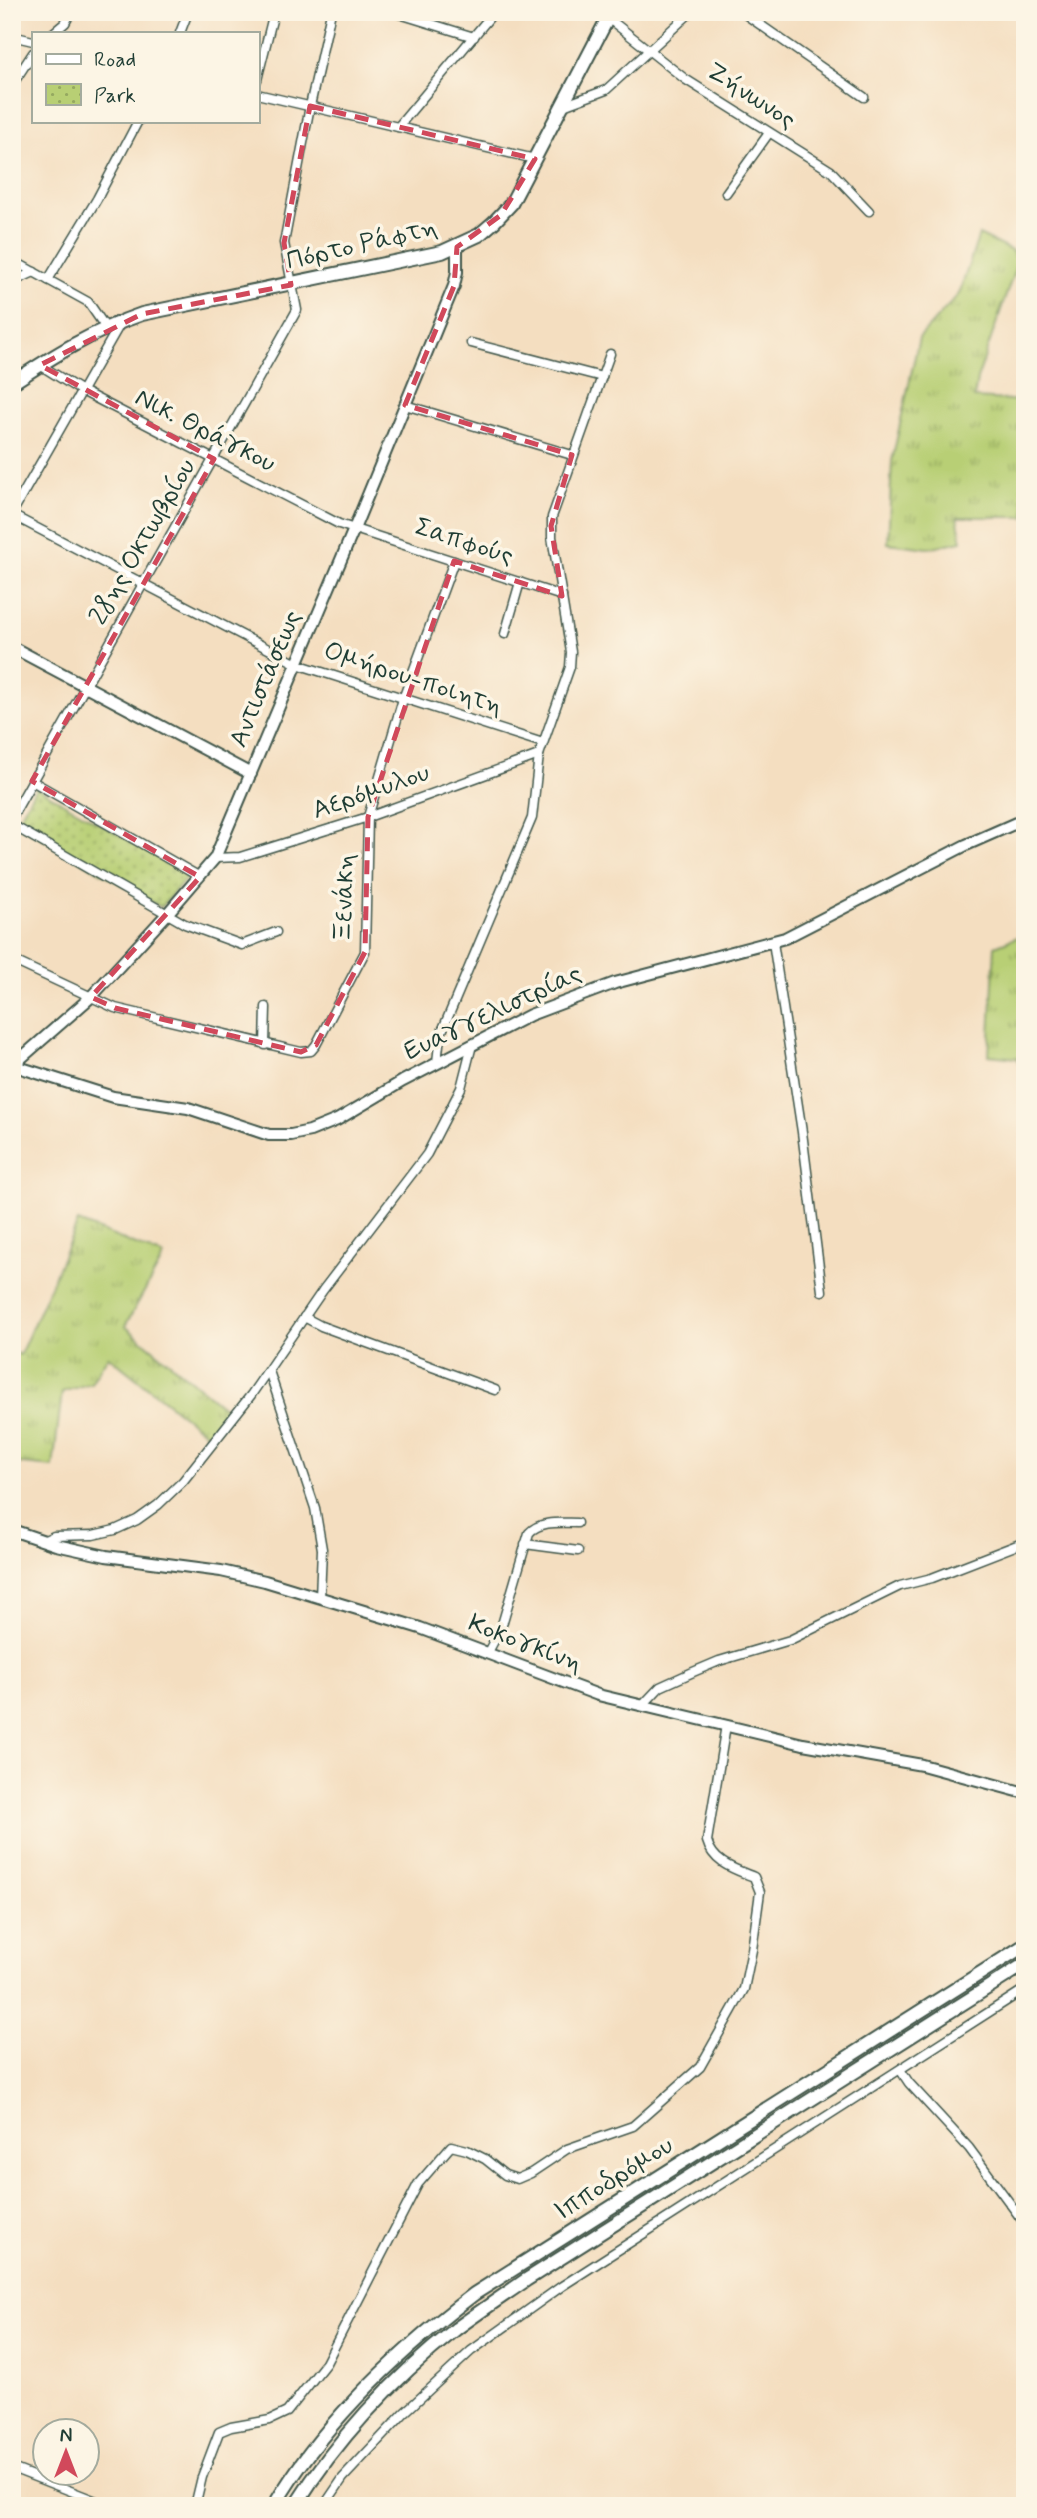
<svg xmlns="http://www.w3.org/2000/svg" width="1037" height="2518" font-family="Mynerve,sans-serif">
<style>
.grass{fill:url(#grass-tufts);stroke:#6c8654;stroke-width:2}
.park{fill:url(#park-dots);stroke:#6c8654;stroke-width:2}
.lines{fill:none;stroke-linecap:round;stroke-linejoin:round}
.minor-casing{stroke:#3f5549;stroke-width:11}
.tertiary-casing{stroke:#3f5549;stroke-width:14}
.secondary-casing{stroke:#3f5549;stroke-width:16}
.minor{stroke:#fff;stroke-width:8}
.tertiary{stroke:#fff;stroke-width:10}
.secondary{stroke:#fff;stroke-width:12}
.marked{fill:none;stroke:#d1495b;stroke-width:5;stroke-dasharray:14 9;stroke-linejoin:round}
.labels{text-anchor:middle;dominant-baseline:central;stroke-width:7;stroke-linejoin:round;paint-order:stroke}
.street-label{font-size:26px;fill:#1f3d34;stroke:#fcf5e5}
</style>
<defs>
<pattern id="grass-tufts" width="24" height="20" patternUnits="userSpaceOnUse" patternTransform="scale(1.75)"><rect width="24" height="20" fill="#b8cf74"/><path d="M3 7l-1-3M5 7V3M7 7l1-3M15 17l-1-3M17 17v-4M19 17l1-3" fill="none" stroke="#95a960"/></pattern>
<pattern id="park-dots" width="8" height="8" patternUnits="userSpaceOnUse" patternTransform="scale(1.75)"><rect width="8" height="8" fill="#b8cf74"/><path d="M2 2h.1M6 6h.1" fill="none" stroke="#95a960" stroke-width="1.8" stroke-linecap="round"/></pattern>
</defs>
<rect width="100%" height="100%" fill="#fcf5e5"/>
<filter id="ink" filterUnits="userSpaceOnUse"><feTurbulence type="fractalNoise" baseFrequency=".0143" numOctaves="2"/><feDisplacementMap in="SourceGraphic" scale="14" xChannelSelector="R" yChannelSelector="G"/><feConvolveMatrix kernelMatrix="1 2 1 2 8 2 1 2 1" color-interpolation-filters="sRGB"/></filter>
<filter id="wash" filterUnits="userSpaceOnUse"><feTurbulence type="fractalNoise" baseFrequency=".00686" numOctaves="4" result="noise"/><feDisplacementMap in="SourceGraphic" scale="28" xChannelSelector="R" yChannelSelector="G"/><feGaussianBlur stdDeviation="1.57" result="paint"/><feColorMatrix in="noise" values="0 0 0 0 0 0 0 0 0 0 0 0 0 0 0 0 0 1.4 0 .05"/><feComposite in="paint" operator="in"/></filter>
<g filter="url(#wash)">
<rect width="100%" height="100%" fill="#f4dec0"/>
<!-- grass -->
<g class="grass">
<path d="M 979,235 L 1020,255 L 977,379 L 974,398 L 1025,401 L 1025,517 L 957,517 L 962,541 L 928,548 L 888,543 L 892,461 L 919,338 L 959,294 Z"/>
<path d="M 1025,934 L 1025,1100 L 1022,1072 L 1017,1058 L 989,1055 L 995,946 Z"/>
<path d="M 78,1222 L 164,1256 L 125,1326 L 227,1410 L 208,1435 L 108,1356 L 91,1383 L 62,1392 L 53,1467 L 12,1463 L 12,1351 L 20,1355 Z"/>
</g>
<!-- park -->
<path class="park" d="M 36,787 L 189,875 L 161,907 L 16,823 Z"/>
</g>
<g filter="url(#ink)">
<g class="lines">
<defs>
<g id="minor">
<path d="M 393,12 L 474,37"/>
<path d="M 742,12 L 864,97"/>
<path d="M 608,18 L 685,79 L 831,171 L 869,211"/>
<path d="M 53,33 L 65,23 L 71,12"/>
<path d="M 180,33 L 188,12"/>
<path d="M 12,36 L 33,41"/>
<path d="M 257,80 L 274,12"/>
<path d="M 12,85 L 33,53"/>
<path d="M 257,94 L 535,159"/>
<path d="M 563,106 L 606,90 L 691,12"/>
<path d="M 398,127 L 494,12"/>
<path d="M 726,193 L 769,133"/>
<path d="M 12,260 L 88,302 L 106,328"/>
<path d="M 48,280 L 97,199 L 138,121"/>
<path d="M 12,282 L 34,272"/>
<path d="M 471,343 L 602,377"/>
<path d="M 40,365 L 80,390 L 339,524 L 562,596"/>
<path d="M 405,405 L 572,455"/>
<path d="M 12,513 L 120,324"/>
<path d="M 12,515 L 297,664 L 543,743"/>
<path d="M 505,634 L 520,582"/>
<path d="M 32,781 L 200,877"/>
<path d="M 12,817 L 297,310 L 284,243 L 310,106 L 331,12"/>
<path d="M 12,825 L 185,924 L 242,945 L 276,932"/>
<path d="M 215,858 L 240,857 L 368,817 L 539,755"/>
<path d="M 773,942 L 802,1132 L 822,1291"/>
<path d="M 12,960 L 115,1008 L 301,1052 L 311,1051 L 316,1045 L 365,952 L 368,817 L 403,699 L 454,561"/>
<path d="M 265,1045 L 266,1007"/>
<path d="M 437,1062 L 440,1036 L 532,818 L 539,755 L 570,667 L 571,652 L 552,537 L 552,517 L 610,354"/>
<path d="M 304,1317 L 321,1326 L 495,1390"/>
<path d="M 269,1371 L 315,1508 L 322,1549 L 320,1598"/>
<path d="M 45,1540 L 54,1536 L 93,1535 L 115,1530 L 137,1520 L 158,1505 L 183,1481 L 251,1395 L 323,1290 L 427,1154 L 461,1088 L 472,1045"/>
<path d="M 525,1544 L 578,1551"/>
<path d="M 487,1654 L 501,1628 L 529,1533 C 541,1520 561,1523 577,1523"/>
<path d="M 642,1706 L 660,1687 L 693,1672 L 719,1661 L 790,1640 L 900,1586 L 932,1578 L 1025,1542"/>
<path d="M 901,2071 L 909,2083 L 969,2148 L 1025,2224"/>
<path d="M 12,2468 L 109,2506"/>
<path d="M 195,2506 L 202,2477 L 219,2432 L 231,2427 L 270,2420 L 287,2412 L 326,2363 L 418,2184 L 451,2146 L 467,2150 L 485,2159 L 505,2175 L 517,2179 L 531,2173 L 567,2149 L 633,2126 L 700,2067 L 744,1989 L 752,1950 L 760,1892 L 754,1877 C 734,1869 713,1863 707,1841 L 726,1725"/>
<path d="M 324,2506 L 343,2478 L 404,2413 L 471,2351 L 562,2286 L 1025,1989"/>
</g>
<g id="tertiary">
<path d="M 12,647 L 251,774"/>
<path d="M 12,1065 L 113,1097 L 188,1108 L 269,1135 L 291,1135 L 310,1131 L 337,1120 L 403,1081 L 530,1015 L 615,983 L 785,938 L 966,845 L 1025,819"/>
<path d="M 12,1066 L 91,997 L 167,914 L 215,858 L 354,529 L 454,286 L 457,272 L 457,247"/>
<path d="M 12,1530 L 56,1545 L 106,1556 L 221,1571 L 265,1581 L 420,1628 L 598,1695 L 803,1744 L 922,1765 L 1025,1793"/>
</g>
<g id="secondary">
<path d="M 12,383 C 53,356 95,330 142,314 L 442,252 L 479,235 L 494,222 L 511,204 L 611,12"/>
<path d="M 274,2506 C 323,2422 398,2352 474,2294 L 1025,1945"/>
<path d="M 295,2506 C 337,2439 394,2378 456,2329 C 479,2312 503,2296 526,2280 L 1025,1964"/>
</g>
</defs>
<!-- minor casing -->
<use href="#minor" class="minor-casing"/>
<!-- tertiary casing -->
<use href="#tertiary" class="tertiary-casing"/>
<!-- secondary casing -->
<use href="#secondary" class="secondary-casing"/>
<!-- minor -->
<use href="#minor" class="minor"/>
<!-- tertiary -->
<use href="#tertiary" class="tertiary"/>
<!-- secondary -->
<use href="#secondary" class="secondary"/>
</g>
</g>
<!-- marked area -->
<path class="marked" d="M 310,106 L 535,159 L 501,215 L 457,247 L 454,286 L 405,405 L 572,455 L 551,526 L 562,596 L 454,561 L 368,817 L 365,952 L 316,1045 L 301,1052 L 115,1008 L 91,997 L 200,877 L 32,781 L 214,459 L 40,365 L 142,314 L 291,285 L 284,243 Z"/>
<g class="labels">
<!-- street labels -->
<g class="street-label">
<text transform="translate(751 96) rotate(33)">Ζήνωνος</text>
<text transform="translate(362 245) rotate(-13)">Πόρτο Ράφτη</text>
<text transform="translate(205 431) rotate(27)">Νικ. Θράγκου</text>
<text transform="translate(143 542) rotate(-60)">28ης Οκτωβρίου</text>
<text transform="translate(464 542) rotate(18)">Σαπφούς</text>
<text transform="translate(266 679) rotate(-67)">Αντιστάσεως</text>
<text transform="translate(413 679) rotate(18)">Ομήρου-ποιητη</text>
<text transform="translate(371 792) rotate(-19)">Αερόμυλου</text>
<text transform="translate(345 898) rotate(-88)">Ξενάκη</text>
<text transform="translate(493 1013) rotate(-25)">Ευαγγελιστρίας</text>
<text transform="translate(525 1644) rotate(21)">Κοκογκίνη</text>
<text transform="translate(614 2179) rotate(-32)">Ιπποδρόμου</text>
</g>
</g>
<!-- margin -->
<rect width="1037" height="2518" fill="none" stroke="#fcf5e5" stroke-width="42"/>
<!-- legend -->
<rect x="32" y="32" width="228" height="91" fill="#fcf5e5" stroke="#a4ab9e" stroke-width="2"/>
<rect x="46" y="54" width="35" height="10" fill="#ffffff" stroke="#a4ab9e" stroke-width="2"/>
<text x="94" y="66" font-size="21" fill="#1f3d34">Road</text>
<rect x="46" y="84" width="35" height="21" fill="url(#park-dots)" stroke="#a4ab9e" stroke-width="2"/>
<text x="94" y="102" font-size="21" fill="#1f3d34">Park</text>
<!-- north arrow -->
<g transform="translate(66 2452)"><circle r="33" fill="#fcf5e5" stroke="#a4ab9e" stroke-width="2"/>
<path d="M0-5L12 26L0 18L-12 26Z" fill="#d1495b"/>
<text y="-10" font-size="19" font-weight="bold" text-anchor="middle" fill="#1f3d34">N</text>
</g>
</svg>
